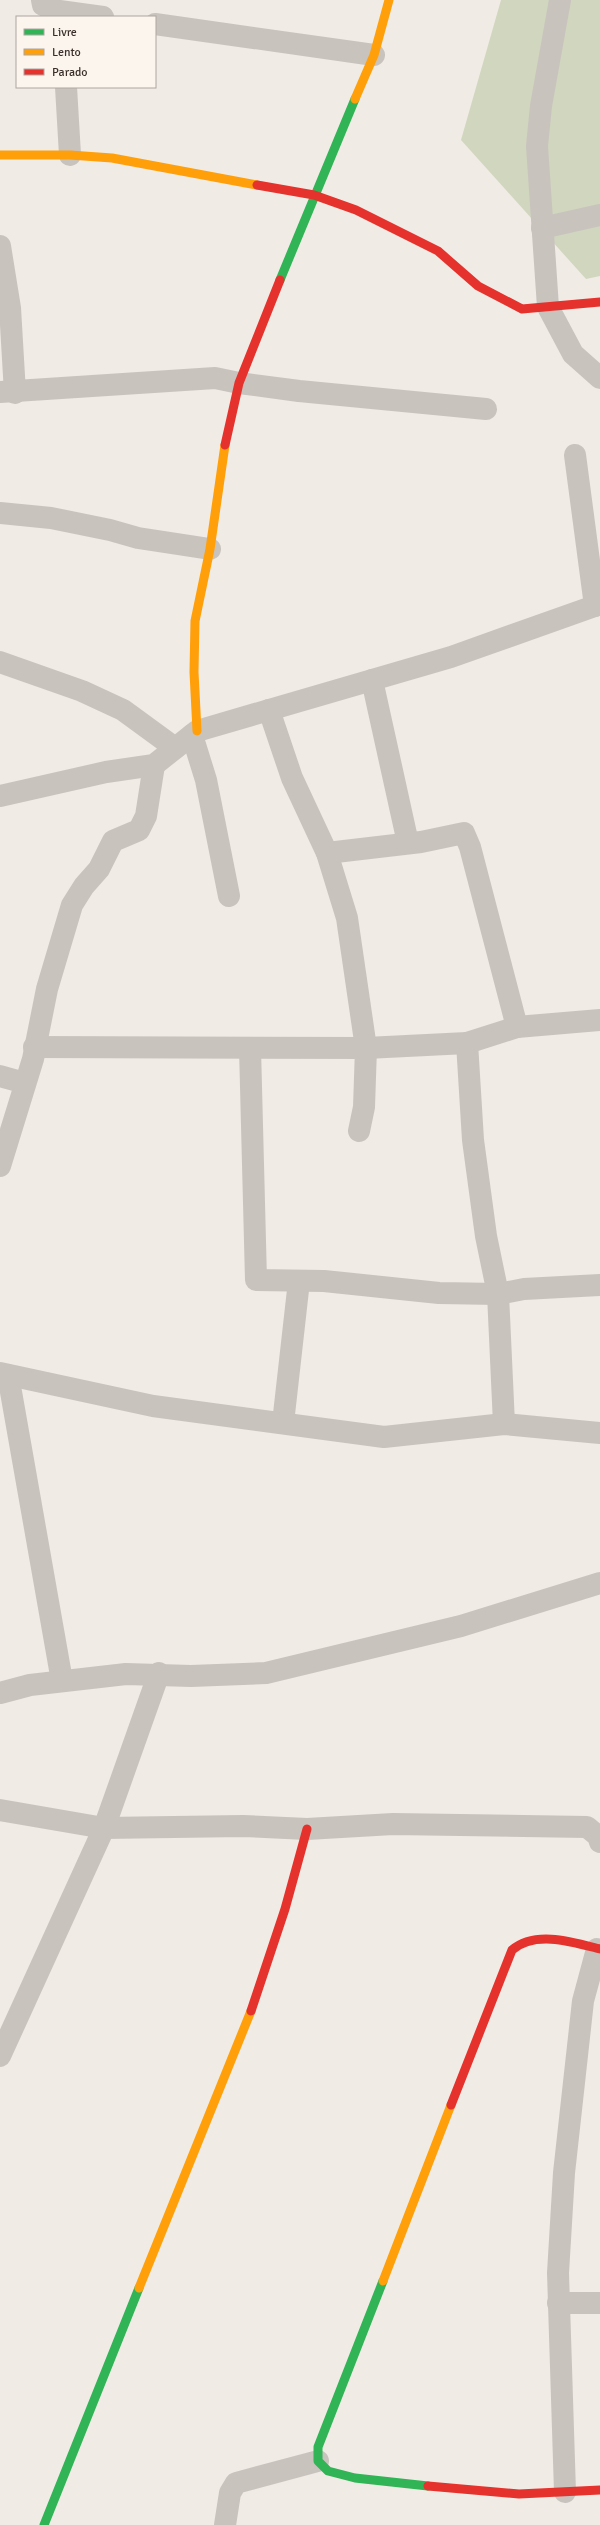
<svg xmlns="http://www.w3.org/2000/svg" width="600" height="2525" font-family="Signika,sans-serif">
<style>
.green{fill:#d1d6bf}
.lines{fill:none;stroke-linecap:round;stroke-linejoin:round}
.street{stroke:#c9c3be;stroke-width:22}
.fast{stroke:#30b455;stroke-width:9}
.slow{stroke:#ff9f0a;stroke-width:9}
.jam{stroke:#e5322d;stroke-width:9}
</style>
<rect width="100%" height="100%" fill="#f0ebe5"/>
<!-- green -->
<path class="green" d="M 501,0 L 600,0 L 600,276 L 586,279 L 461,140 Z"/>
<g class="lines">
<!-- street -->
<g class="street">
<path d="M 42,0 L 43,5 L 53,10 L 103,17"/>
<path d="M 560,0 L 541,106 L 537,146 L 548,307 L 573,354 L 600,378"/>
<path d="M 155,24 L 374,55"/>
<path d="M 66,87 L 70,155"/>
<path d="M 542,228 L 600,215"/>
<path d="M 0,246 L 10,308 L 15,393"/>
<path d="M 0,392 L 215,378 L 239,383 L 299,391 L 486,409"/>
<path d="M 575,455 L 595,606"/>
<path d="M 0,513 L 51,518 L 110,530 L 138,538 L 210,549"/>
<path d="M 0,662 L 82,691 L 123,710 L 175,748"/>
<path d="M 372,680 L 408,843"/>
<path d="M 269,710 L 292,778 L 327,853 L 347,918 L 366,1048 L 364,1107 L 359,1131"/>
<path d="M 192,735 L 206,780 L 229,896"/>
<path d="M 0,796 L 106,772 L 154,765 L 197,731 L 451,657 L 600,604"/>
<path d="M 327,853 L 421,842 L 464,833 L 470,847 L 517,1027"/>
<path d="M 467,1043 L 473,1140 L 486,1236 L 498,1294 L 504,1424"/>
<path d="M 34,1047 L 366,1048 L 467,1043 L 517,1027 L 600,1020"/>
<path d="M 250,1048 L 256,1280 L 324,1281 L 439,1293 L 498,1294 L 524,1289 L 600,1285"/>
<path d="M 0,1076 L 25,1083"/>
<path d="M 0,1166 L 33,1059 L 47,989 L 72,905 L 84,886 L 99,869 L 113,841 L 139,830 L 146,816 L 154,765"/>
<path d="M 0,1373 L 153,1406 L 384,1437 L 504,1424 L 600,1433"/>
<path d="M 8,1375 L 62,1681"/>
<path d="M 283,1423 L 299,1281"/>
<path d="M 0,1693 L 30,1685 L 126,1674 L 191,1676 L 266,1673 L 461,1626 L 600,1583"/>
<path d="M 0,1810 L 104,1828 L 243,1826 L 307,1829 L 393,1824 L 587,1827 L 598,1836 L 600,1842"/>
<path d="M 0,2056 L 104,1828 L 159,1673"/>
<path d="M 558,2303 L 600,2303"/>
<path d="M 565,2492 L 558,2273 L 564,2173 L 583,2001 L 597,1949"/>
<path d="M 225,2525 L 230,2493 L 236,2483 L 318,2461"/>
</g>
<!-- fast -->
<g class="fast">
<path d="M 280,280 L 355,99"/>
<path d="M 383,2281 L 318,2447 L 318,2461 L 328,2471 L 355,2478 L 428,2486"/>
<path d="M 44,2525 L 139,2288"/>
</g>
<!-- slow -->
<g class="slow">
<path d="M 355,99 L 374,55 L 389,0"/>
<path d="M 0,155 L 70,155 L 112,158 L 257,185"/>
<path d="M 197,731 L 194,672 L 195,621 L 210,549 L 225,445"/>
<path d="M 383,2281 L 451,2105"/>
<path d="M 139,2288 L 251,2011"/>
</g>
<!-- jam -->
<g class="jam">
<path d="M 257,185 L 314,195 L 356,210 L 438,251 L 478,286 L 522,309 L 600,302"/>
<path d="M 225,445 L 239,383 L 280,280"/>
<path d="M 251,2011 L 285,1909 L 307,1829"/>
<path d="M 451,2105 L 512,1950 C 535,1930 573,1942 600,1949"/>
<path d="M 428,2486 L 519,2494 L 600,2490"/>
</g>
</g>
<!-- legend -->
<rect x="16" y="16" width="140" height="72" fill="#fbf5ee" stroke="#aea6a0"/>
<rect x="24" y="29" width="20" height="6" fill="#30b455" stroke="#aea6a0"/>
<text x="52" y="36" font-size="12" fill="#3b302b">Livre</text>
<rect x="24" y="49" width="20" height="6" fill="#ff9f0a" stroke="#aea6a0"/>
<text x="52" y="56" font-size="12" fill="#3b302b">Lento</text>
<rect x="24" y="69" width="20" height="6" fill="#e5322d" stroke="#aea6a0"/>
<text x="52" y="76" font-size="12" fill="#3b302b">Parado</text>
</svg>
